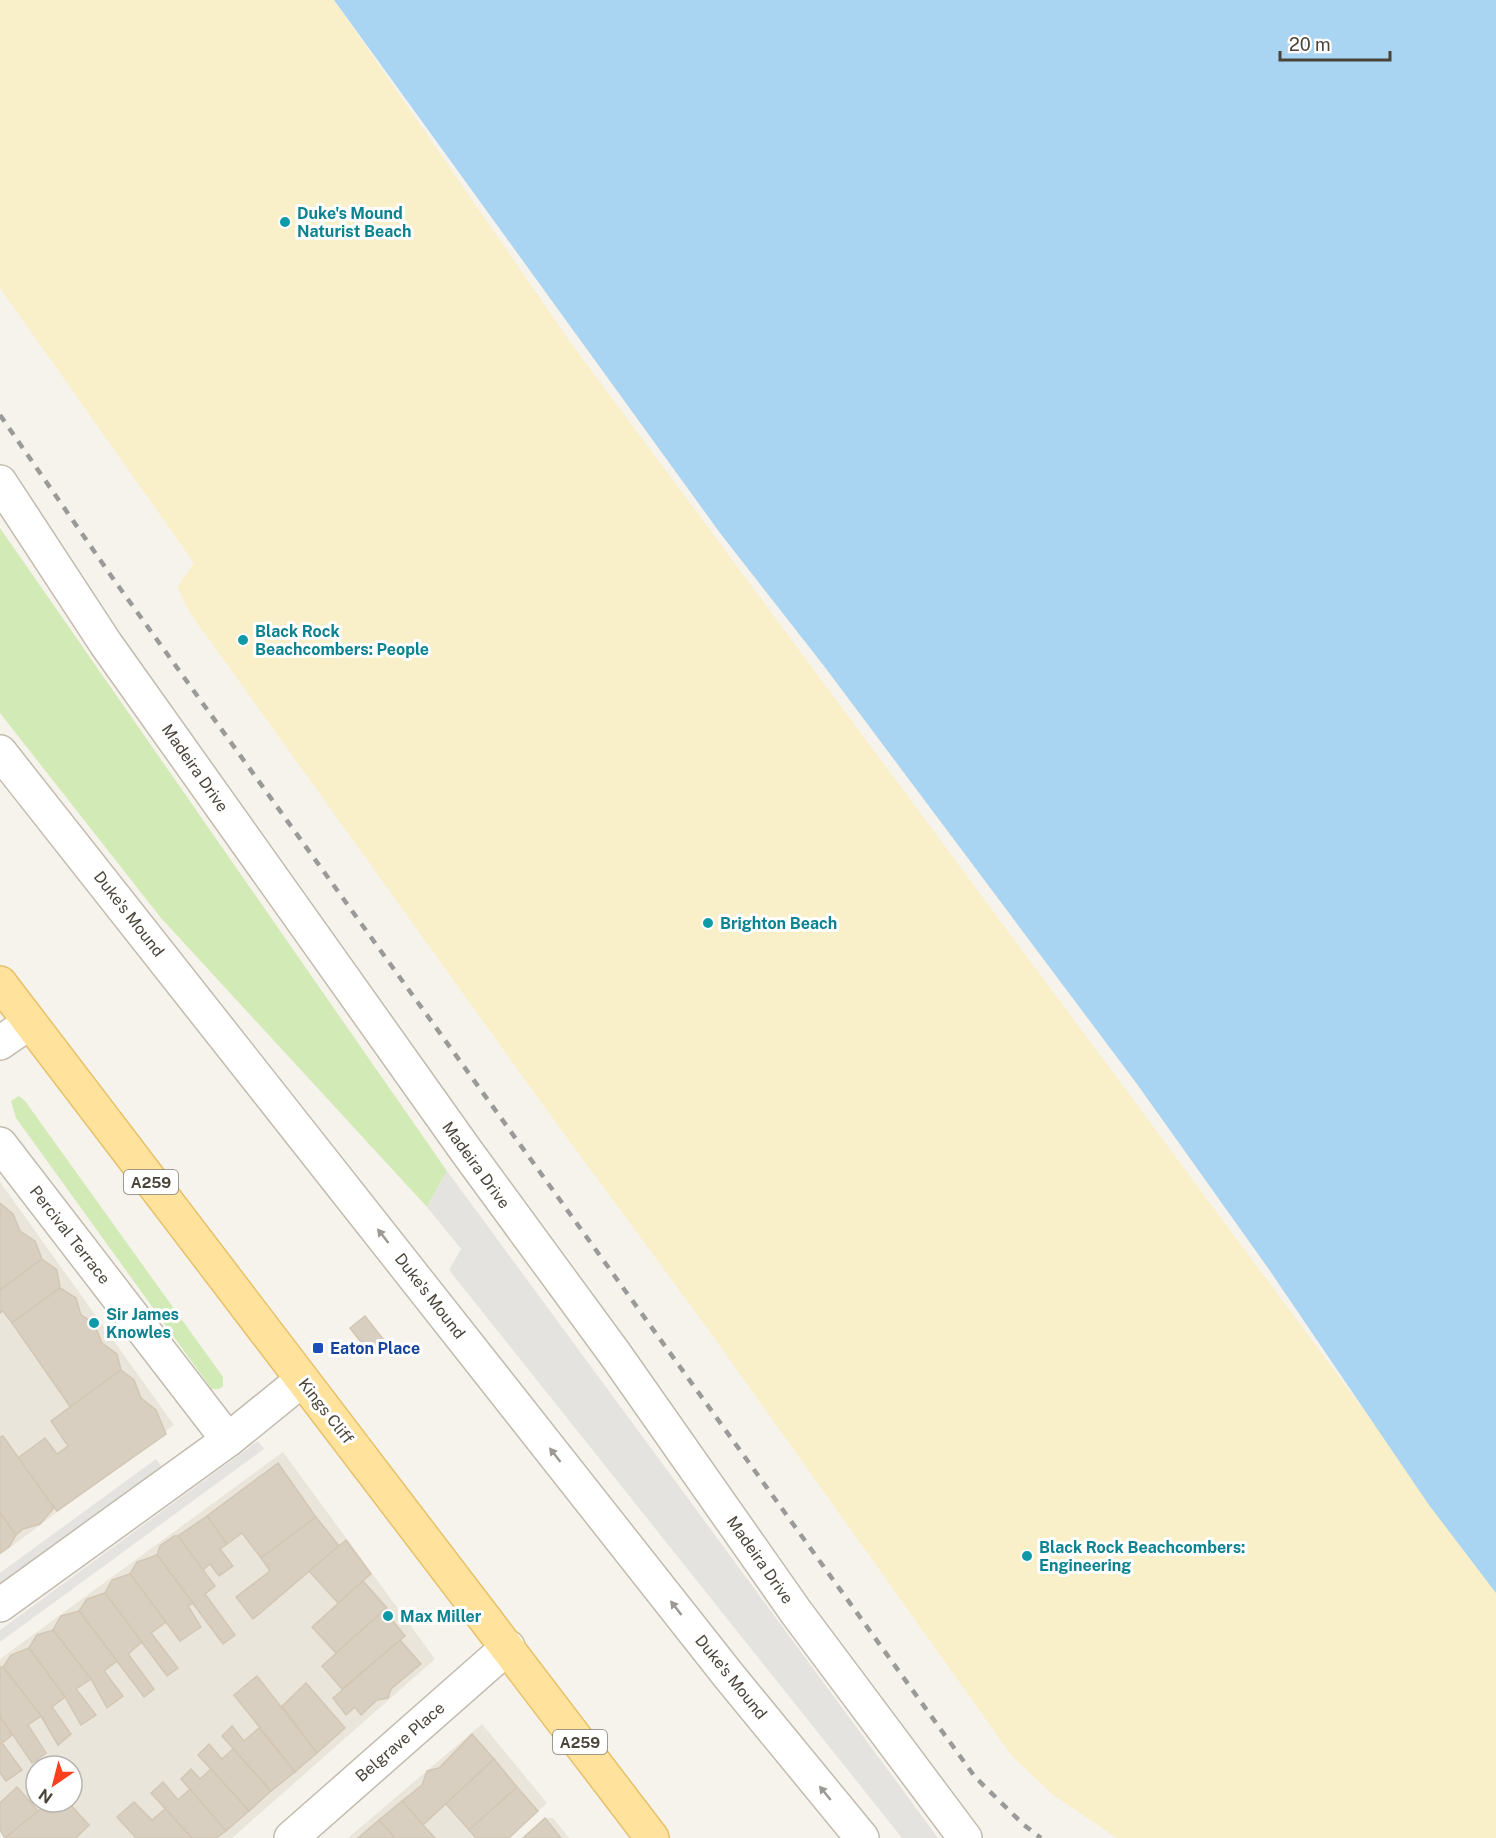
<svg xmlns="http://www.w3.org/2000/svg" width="1496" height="1838" font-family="'Public Sans',sans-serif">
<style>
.residential{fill:#eae5da;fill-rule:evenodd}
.green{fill:#d2eab5}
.sand{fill:#f9efc9}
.parking{fill:#e5e3e0}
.water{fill:#a9d4f2}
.building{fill:#d8cfc1;stroke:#d3c7b4;stroke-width:1.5}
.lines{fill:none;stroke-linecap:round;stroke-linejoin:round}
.street-casing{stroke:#c2bbae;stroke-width:36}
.primary-casing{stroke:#e6c16a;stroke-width:36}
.street{stroke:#fff;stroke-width:33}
.primary{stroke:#ffe39c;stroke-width:33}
.rail{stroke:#9a9a9a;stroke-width:4.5;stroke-dasharray:8 8;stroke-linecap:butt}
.oneway{fill:#9c9892}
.culture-dot{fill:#0f9aa8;stroke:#fff;stroke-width:2}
.transit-dot{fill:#1a4fb4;stroke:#fff;stroke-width:2}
.labels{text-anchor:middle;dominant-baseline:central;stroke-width:6;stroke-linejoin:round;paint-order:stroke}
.shield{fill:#fff;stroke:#817c74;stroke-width:1.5}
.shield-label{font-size:15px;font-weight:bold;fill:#4b4439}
.culture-label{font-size:16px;font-weight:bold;fill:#0d838f;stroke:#fff;text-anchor:start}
.street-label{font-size:16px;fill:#4b4439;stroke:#fff}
.transit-label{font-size:16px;font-weight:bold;fill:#164399;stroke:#fff;text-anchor:start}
</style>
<rect width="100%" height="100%" fill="#f6f3ec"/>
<!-- residential -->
<g class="residential">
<path d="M 0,1182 L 174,1425 L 0,1555 Z"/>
<path d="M 283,1452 L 435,1659 L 232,1838 L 5,1838 L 0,1830 L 0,1659 ZM 36,1766 L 72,1766 L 72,1802 L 36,1802 Z"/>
<path d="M 482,1724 L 547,1803 L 509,1838 L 348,1838 Z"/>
<path d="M 545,1818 L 553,1818 L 569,1838 L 524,1838 Z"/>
</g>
<!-- green -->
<g class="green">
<path d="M 0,528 L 447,1171 L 427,1207 L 161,918 L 0,713 Z"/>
<path d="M 19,1096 L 25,1101 L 223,1377 L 223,1386 L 219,1389 L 211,1389 L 208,1384 L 16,1118 L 11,1101 Z"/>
</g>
<!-- sand -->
<path class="sand" d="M 0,0 L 334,0 L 571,343 L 1496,1588 L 1496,1838 L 1117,1838 L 1053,1795 L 1012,1756 L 702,1321 L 543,1105 L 190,613 L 177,587 L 194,563 L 0,288 Z"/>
<!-- parking -->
<g class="parking">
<path d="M 447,1171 L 938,1838 L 902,1838 L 449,1270 L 461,1249 L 427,1207 Z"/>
<path d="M 258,1441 L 264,1449 L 0,1642 L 0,1630 Z"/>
<path d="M 156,1459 L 162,1467 L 0,1585 L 0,1573 Z"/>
</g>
<!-- water -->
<path class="water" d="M 334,0 L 1496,0 L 1496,1593 L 1429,1505 L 1268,1268 L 1137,1084 L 824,666 L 720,533 Z"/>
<!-- building -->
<g class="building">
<path d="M 0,1203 L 13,1214 L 20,1231 L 35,1241 L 42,1259 L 0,1290 Z"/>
<path d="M 42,1259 L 57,1270 L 60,1288 L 12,1323 L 3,1311 L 0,1313 L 0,1290 Z"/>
<path d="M 60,1288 L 76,1298 L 81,1315 L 94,1323 L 102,1343 L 117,1354 L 121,1370 L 71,1408 L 12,1323 Z"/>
<path d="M 365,1316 L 387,1344 L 372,1356 L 350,1328 Z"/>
<path d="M 121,1370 L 134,1380 L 141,1398 L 156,1410 L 166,1434 L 57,1511 L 18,1458 L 45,1438 L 57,1454 L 68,1446 L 51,1421 Z"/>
<path d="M 3,1436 L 54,1508 L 40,1524 L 23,1529 L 16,1535 L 0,1513 L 0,1437 Z"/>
<path d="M 278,1463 L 316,1517 L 261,1558 L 242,1533 L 227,1544 L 207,1516 Z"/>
<path d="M 0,1513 L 16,1535 L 9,1547 L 0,1553 Z"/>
<path d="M 207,1516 L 227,1544 L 220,1549 L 233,1566 L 219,1576 L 210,1564 L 203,1570 L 178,1536 Z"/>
<path d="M 316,1517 L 339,1546 L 253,1619 L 236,1597 L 270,1571 L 261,1558 Z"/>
<path d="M 174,1536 L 178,1536 L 215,1586 L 205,1594 L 235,1635 L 223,1644 L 157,1555 L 160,1546 Z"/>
<path d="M 346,1540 L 371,1574 L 338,1603 L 309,1571 Z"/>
<path d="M 157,1555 L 193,1603 L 188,1606 L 201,1627 L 180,1641 L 130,1574 L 137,1562 Z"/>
<path d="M 130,1574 L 166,1622 L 151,1633 L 178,1668 L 167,1676 L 105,1593 L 112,1580 Z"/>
<path d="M 363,1581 L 387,1608 L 336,1653 L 312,1627 Z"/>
<path d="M 105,1593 L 142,1642 L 128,1654 L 154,1689 L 144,1697 L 79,1611 L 87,1599 Z"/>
<path d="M 384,1610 L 405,1636 L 342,1689 L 322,1666 Z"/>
<path d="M 79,1611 L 117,1661 L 104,1671 L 123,1696 L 107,1708 L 91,1679 L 53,1630 L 61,1616 Z"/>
<path d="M 53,1630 L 91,1679 L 76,1689 L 96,1715 L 81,1725 L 65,1697 L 29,1648 L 37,1635 Z"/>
<path d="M 400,1640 L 421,1664 L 391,1689 L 388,1698 L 377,1700 L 361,1715 L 355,1707 L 346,1715 L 333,1698 Z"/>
<path d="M 29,1648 L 65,1697 L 52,1707 L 71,1734 L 58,1745 L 41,1716 L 3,1667 L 11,1655 Z"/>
<path d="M 0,1667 L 3,1667 L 41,1716 L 28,1725 L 46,1753 L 32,1763 L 0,1716 Z"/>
<path d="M 257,1676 L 317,1753 L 295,1772 L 234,1695 Z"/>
<path d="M 306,1683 L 345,1728 L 317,1753 L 282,1706 Z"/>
<path d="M 0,1716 L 12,1735 L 2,1743 L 22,1770 L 6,1781 L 0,1773 Z"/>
<path d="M 232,1726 L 244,1741 L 259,1728 L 295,1772 L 271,1791 L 222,1736 Z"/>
<path d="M 472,1734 L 494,1759 L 423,1825 L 402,1801 L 422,1785 L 427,1771 L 439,1768 Z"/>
<path d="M 209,1744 L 222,1759 L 233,1749 L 271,1791 L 249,1811 L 198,1755 Z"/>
<path d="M 494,1759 L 517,1787 L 469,1830 L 446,1804 Z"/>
<path d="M 191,1769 L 200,1779 L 211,1769 L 249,1811 L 226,1831 L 181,1779 Z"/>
<path d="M 163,1782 L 178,1800 L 190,1789 L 226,1831 L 216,1838 L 192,1838 L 151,1793 Z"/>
<path d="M 17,1787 L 39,1812 L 5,1838 L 0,1830 L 0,1803 Z"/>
<path d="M 517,1787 L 538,1811 L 509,1838 L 476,1838 L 469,1830 Z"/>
<path d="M 402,1801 L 423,1825 L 435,1838 L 395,1838 L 379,1820 Z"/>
<path d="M 49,1802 L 68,1802 L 89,1825 L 76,1838 L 5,1838 Z"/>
<path d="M 134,1802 L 152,1820 L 165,1809 L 192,1838 L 136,1838 L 117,1817 Z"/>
<path d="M 545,1818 L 561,1838 L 523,1838 Z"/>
<path d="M 379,1820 L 395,1838 L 358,1838 Z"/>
</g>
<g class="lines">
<defs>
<g id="street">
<path d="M 0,482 L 106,644 L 467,1152 L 615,1354 L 796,1612 L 965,1838"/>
<path d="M 0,752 L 729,1676 L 862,1838"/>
<path d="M 0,1043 L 29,1023"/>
<path d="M 0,1144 L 228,1440"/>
<path d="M 0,1605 L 228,1440 L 302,1380"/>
<path d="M 291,1838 L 508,1647"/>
</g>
<path id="primary" d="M 0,983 L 652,1838"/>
</defs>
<!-- street casing -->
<use href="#street" class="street-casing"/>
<!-- primary casing -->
<use href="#primary" class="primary-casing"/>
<!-- street -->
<use href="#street" class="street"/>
<!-- primary -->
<use href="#primary" class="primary"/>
<!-- rail -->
<path class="rail" d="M 0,415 L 114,580 L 975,1777 L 1024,1825 L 1041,1838"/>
</g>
<!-- one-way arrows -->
<defs><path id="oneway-solid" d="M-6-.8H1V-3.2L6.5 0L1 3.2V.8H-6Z" transform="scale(1.5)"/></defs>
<g class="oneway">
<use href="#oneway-solid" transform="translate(383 1236) rotate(-128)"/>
<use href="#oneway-solid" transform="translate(555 1455) rotate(-128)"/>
<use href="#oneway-solid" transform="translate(676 1608) rotate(-128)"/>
<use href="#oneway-solid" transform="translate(825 1793) rotate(-129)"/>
</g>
<!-- markers -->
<g class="culture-dot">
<circle cx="285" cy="222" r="6"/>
<circle cx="243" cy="640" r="6"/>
<circle cx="708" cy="923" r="6"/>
<circle cx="94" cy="1323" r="6"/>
<circle cx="1027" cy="1556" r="6"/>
<circle cx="388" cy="1616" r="6"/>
</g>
<rect class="transit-dot" x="312" y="1342" width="12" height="12" rx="3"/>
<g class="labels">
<!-- shield labels -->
<g class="shield">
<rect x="124" y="1170" width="54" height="24" rx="4.5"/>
<rect x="553" y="1730" width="54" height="24" rx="4.5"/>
</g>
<g class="shield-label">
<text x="151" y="1182">A259</text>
<text x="580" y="1742">A259</text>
</g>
<!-- culture labels -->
<g class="culture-label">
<text x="297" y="213">Duke's Mound<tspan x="297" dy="18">Naturist Beach</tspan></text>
<text x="255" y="631">Black Rock<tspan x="255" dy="18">Beachcombers: People</tspan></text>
<text x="720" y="923">Brighton Beach</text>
<text x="106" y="1314">Sir James<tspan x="106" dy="18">Knowles</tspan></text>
<text x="1039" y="1547">Black Rock Beachcombers:<tspan x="1039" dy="18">Engineering</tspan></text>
<text x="400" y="1616">Max Miller</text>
</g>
<!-- street labels -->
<g class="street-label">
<text transform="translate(195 768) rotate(55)">Madeira Drive</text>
<text transform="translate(129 914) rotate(52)">Duke's Mound</text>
<text transform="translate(476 1165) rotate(54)">Madeira Drive</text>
<text transform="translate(70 1235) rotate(52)">Percival Terrace</text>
<text transform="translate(430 1296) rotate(52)">Duke's Mound</text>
<text transform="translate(326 1411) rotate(52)">Kings Cliff</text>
<text transform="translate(760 1560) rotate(55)">Madeira Drive</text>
<text transform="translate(731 1677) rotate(51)">Duke's Mound</text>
<text transform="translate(400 1742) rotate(-41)">Belgrave Place</text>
</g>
<!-- transit labels -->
<g class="transit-label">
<text x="330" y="1348">Eaton Place</text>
</g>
</g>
<!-- north arrow -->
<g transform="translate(54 1784) rotate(215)"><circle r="28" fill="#ffffff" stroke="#b7b4b0" stroke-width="1.5"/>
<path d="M0-4.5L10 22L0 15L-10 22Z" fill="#fc3f1d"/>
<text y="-9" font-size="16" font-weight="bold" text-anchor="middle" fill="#4b4439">N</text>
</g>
<!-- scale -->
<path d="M1280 51v9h110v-9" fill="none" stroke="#4b4439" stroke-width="3"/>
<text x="1289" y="51" font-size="18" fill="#4b4439" stroke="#ffffff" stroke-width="4.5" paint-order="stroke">20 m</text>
</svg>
